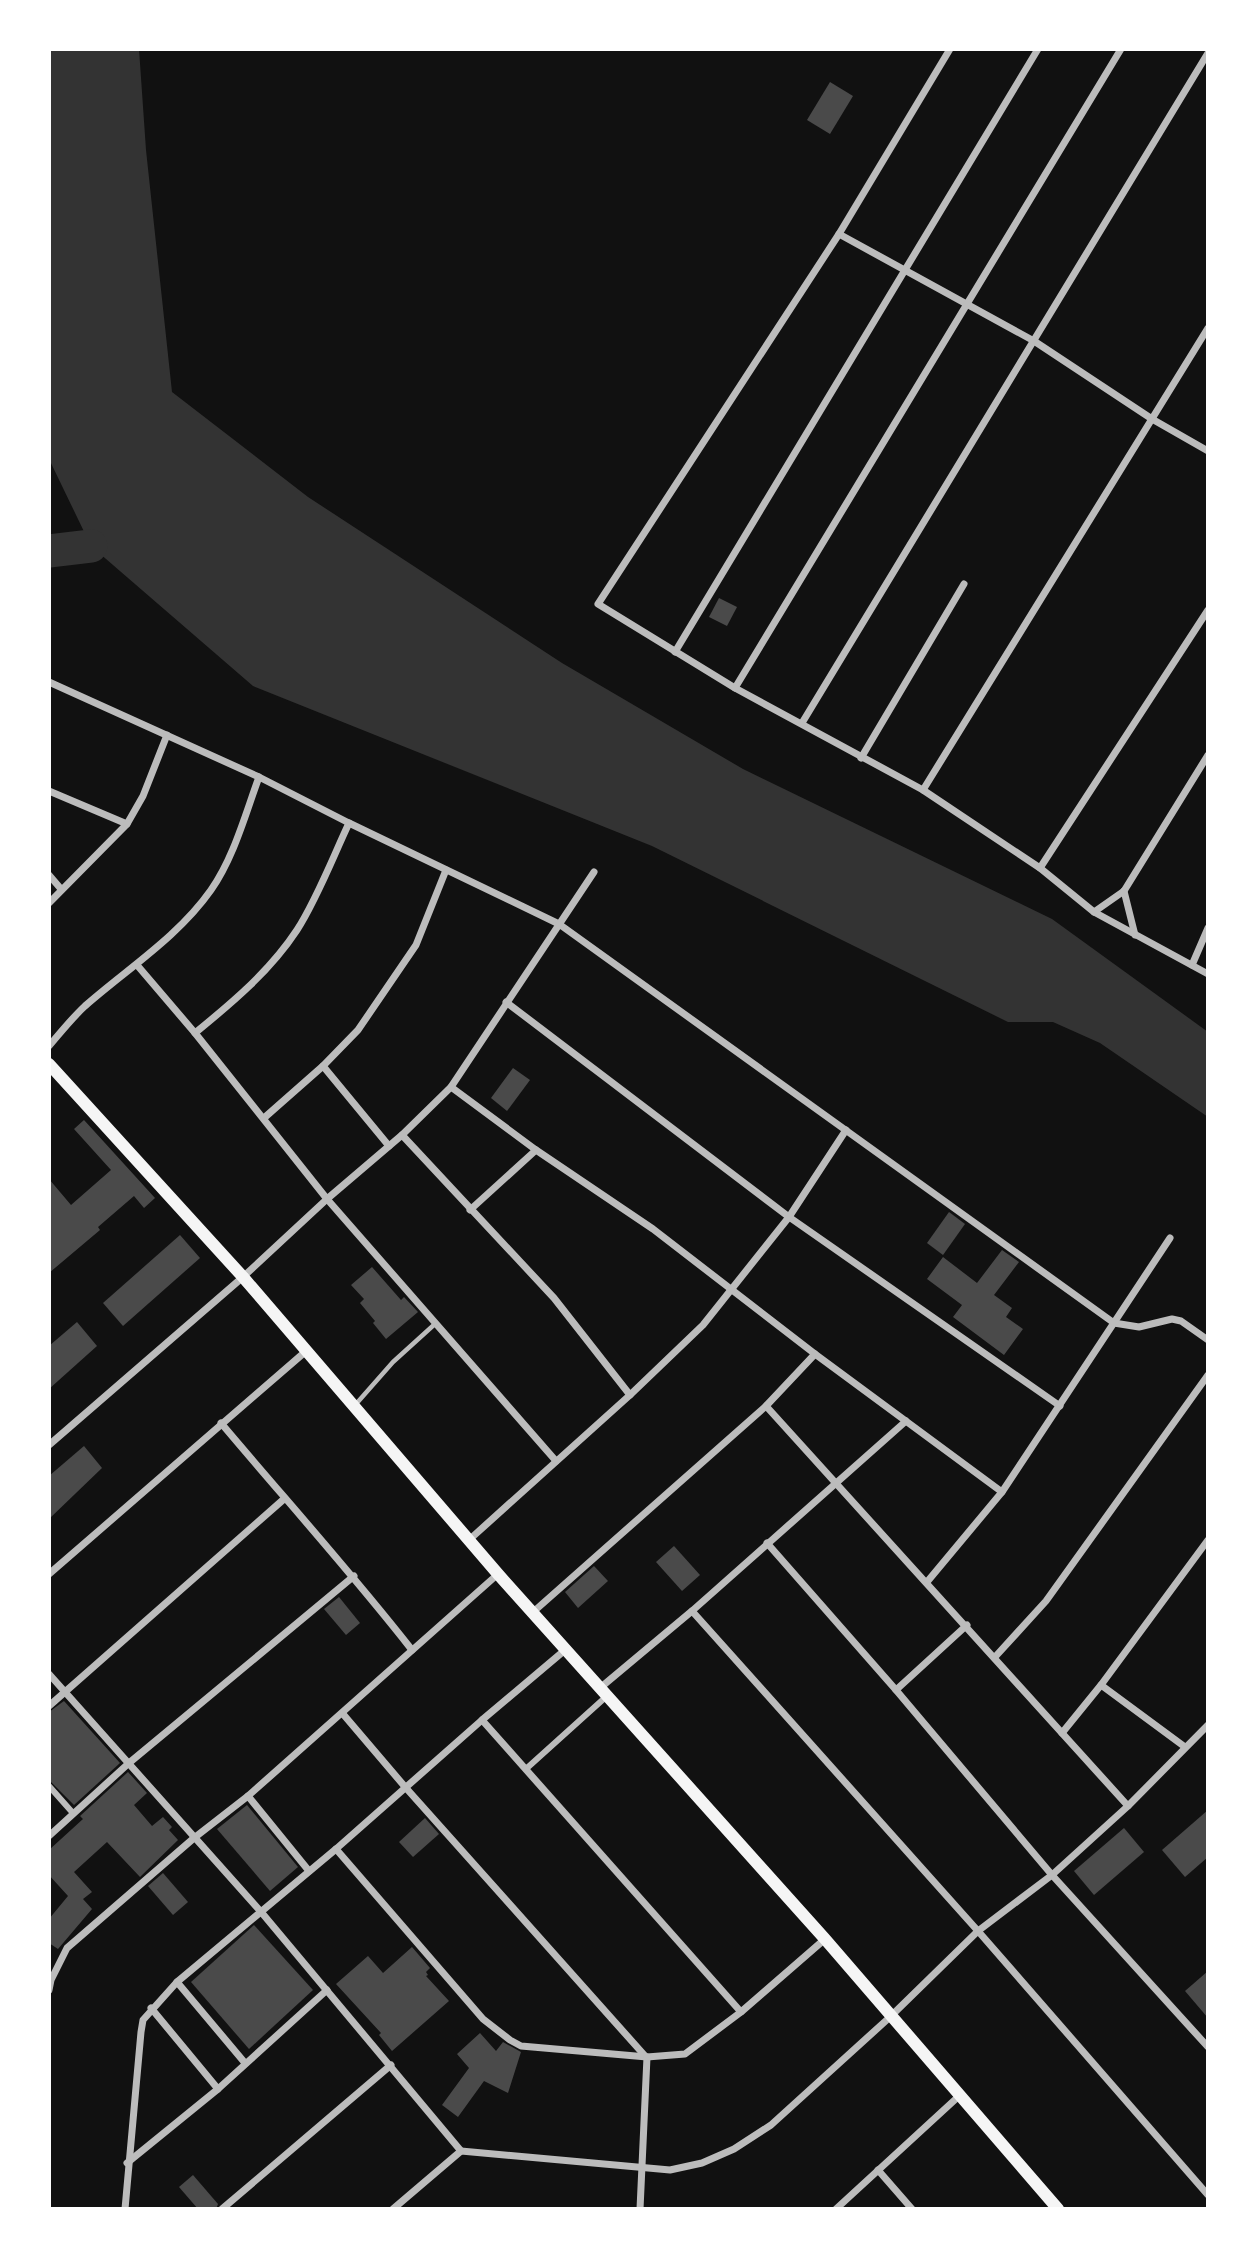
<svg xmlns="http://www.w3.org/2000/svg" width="1257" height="2258" font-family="Inter,sans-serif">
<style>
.water{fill:#333}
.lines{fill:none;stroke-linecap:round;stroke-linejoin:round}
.river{stroke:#333;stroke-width:33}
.building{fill:#4a4a4a}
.service{stroke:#bcbcbc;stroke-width:4.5}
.pedestrian{stroke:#bcbcbc;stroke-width:6}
.minor{stroke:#bcbcbc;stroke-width:7}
.secondary{stroke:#f5f5f5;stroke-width:12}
</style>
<rect width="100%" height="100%" fill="#111"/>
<!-- water -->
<path class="water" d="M 49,49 L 139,49 L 146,150 L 172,392 L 308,497 L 562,663 L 743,769 L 1052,919 L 1208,1032 L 1208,1117 L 1100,1043 L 1053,1022 L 1008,1022 L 652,846 L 253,686 L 91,546 L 49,459 Z"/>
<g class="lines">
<!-- river -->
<path class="river" d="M 49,551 L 91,546"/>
</g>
<!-- building -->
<g class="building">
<path d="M 830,82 L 853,96 L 830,134 L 807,120 Z"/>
<path d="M 719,598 L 737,607 L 727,626 L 709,617 Z"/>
<path d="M 513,1068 L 530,1080 L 507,1111 L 491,1098 Z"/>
<path d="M 84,1120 L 155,1198 L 144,1208 L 134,1196 L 98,1227 L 100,1230 L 49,1273 L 49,1179 L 71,1205 L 111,1170 L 74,1129 Z"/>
<path d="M 949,1212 L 965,1224 L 943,1255 L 927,1243 Z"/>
<path d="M 180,1235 L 200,1258 L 123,1326 L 103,1303 Z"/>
<path d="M 1002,1250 L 1019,1262 L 994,1295 L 1012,1308 L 1006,1317 L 1023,1329 L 1004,1355 L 953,1317 L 962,1305 L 927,1279 L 943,1257 L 977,1283 Z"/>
<path d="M 372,1267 L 401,1300 L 404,1297 L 418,1312 L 386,1339 L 373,1323 L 375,1321 L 360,1303 L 364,1299 L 351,1285 Z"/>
<path d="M 77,1322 L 97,1346 L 49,1389 L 49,1346 Z"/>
<path d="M 84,1446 L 102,1468 L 49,1519 L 49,1476 Z"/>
<path d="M 674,1546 L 700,1575 L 682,1591 L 656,1562 Z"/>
<path d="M 594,1566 L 608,1581 L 578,1608 L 565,1592 Z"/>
<path d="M 339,1597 L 360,1623 L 346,1635 L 324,1609 Z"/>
<path d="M 64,1701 L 120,1763 L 74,1805 L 49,1780 L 49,1712 Z"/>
<path d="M 128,1772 L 147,1793 L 134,1805 L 152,1826 L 163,1817 L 172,1827 L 169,1830 L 178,1840 L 140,1877 L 107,1842 L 74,1872 L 92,1892 L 83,1899 L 92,1909 L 58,1949 L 49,1943 L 49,1919 L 68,1896 L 49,1875 L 49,1850 L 83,1819 L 80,1816 Z"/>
<path d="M 247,1805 L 298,1867 L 270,1891 L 217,1829 Z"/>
<path d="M 1208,1810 L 1208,1857 L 1185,1877 L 1162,1850 Z"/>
<path d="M 425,1818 L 439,1834 L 413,1857 L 399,1842 Z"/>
<path d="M 1124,1828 L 1144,1852 L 1094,1895 L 1074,1871 Z"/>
<path d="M 163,1873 L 188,1902 L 173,1915 L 148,1886 Z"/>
<path d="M 254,1925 L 313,1990 L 249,2049 L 191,1982 Z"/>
<path d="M 412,1947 L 430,1968 L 426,1972 L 428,1975 L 426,1976 L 449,2001 L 392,2051 L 379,2035 L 381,2033 L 336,1984 L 368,1956 L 383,1973 Z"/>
<path d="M 1208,1971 L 1208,2018 L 1185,1991 Z"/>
<path d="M 480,2033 L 496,2051 L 503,2042 L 521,2052 L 508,2093 L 484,2081 L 458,2117 L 442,2105 L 469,2068 L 457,2054 Z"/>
<path d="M 193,2175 L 218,2204 L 216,2209 L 198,2209 L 179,2187 Z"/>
</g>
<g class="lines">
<!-- service -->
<path class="service" d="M 356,1404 L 393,1362 L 436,1323"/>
<!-- pedestrian -->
<g class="pedestrian">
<path d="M 527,1768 L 608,1695"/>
<path d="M 49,1786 L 72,1812"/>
</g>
<!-- minor -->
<g class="minor">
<path d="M 950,49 L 839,234 L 598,604 L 735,688 L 923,790 L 1040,868 L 1094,912 L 1208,974"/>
<path d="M 839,234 L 1034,341 L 1152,419 L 1208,451"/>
<path d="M 675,652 L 1038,49"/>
<path d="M 49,682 L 259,777 L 349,823 L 559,924 L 1114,1323 L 1139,1327 L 1172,1319 L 1181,1321 L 1208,1340"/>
<path d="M 735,688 L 1121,49"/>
<path d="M 802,723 L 1208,53"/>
<path d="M 861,758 L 964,584"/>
<path d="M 923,790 L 1208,328"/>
<path d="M 49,791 L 127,824"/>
<path d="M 1040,868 L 1208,610"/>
<path d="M 49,875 L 61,889"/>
<path d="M 1124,891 L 1135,935"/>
<path d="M 49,903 L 127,824 L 143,796 L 167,735"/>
<path d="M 1094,912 L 1124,891 L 1208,755"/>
<path d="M 137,965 L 195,1033 L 327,1199 L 556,1461"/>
<path d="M 1192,965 L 1208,928"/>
<path d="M 506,1002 L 789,1217 L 1060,1406"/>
<path d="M 195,1033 C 233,1002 270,971 297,930 C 317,899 333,857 349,823"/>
<path d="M 49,1046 C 61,1032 72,1018 85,1006 C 127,969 178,937 211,890 C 234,857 245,815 259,777"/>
<path d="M 323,1066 L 389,1146"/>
<path d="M 451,1087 L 536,1150 L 653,1229 L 815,1354 L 1002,1492"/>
<path d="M 264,1118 L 323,1066 L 358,1030 L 416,945 L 446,870"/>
<path d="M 402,1135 L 554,1298 L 630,1395"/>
<path d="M 470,1210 L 536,1150"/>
<path d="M 766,1406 L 1128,1806"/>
<path d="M 221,1423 C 285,1499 351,1572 412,1650"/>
<path d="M 49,1445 L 243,1277 L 327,1199 L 402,1135 L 451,1087 L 594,872"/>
<path d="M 469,1540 L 630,1395 L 703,1325 L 789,1217 L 846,1130"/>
<path d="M 767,1543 L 896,1690 L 1052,1875 L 1208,2047"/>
<path d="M 49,1574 L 305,1352"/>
<path d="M 927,1582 L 1002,1492 L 1170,1238"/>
<path d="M 692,1611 L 978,1931 L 1208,2195"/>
<path d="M 532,1613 L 766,1406 L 815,1354"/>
<path d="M 995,1657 L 1046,1601 L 1208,1375"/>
<path d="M 49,1674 L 262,1913 L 461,2151"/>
<path d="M 1101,1685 L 1185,1747"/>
<path d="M 600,1688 L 692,1611 L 906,1421"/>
<path d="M 896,1690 L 967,1625"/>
<path d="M 49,1706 L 284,1499"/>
<path d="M 343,1714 L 406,1788 L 646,2057"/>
<path d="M 482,1720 L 741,2012"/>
<path d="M 1062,1733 L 1101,1685 L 1208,1540"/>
<path d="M 248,1796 L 309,1871"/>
<path d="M 49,1836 L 129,1763 L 354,1576"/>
<path d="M 336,1849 L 483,2019 L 510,2040 L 521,2046 L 647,2057 L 685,2054 L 741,2012 L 825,1939"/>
<path d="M 177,1982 L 245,2063"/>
<path d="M 49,1990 L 51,1980 L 67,1948 L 194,1838 L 248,1796 L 498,1574"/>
<path d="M 151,2008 L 218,2089"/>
<path d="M 127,2163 L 218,2089 L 327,1990"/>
<path d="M 878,2170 L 912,2209"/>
<path d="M 125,2209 L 141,2032 L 143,2020 L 177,1982 L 336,1849 L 482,1720 L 565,1650"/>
<path d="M 222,2209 L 391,2065"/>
<path d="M 393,2209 L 461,2151 L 670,2170 L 702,2163 L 734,2149 L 771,2125 L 890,2017 L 978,1931 L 1052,1875 L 1128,1806 L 1208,1725"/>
<path d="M 640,2209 L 647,2057"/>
<path d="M 836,2209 L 959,2096"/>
</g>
<!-- secondary -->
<path class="secondary" d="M 49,1064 L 243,1277 L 498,1574 L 825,1939 L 1058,2209"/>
</g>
<!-- border -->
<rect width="1257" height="2258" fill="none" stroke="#ffffff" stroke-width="102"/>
</svg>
